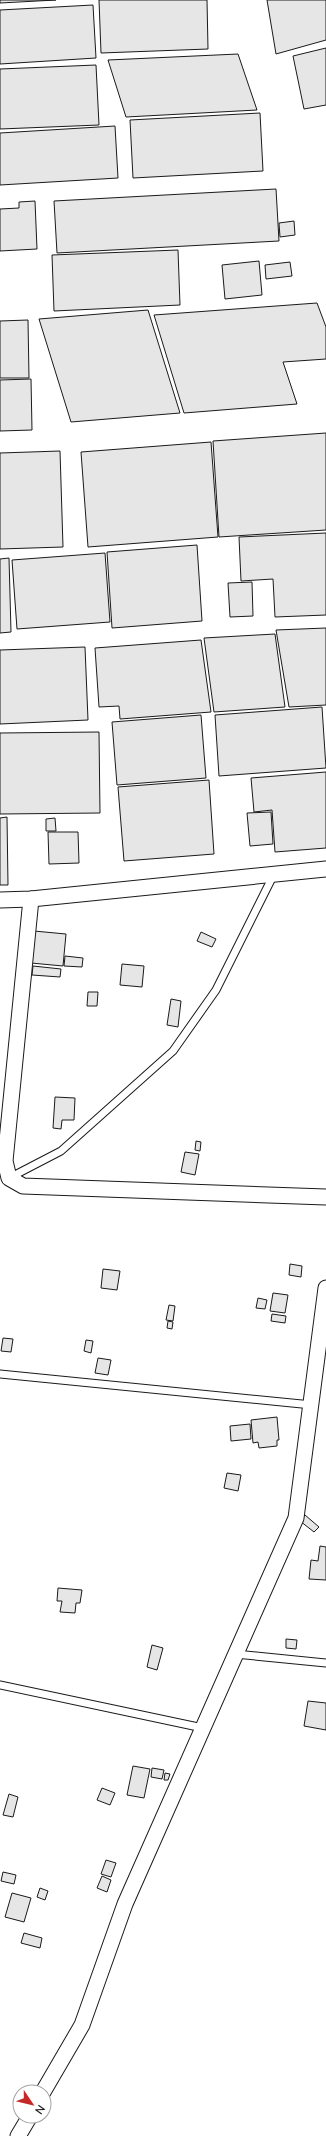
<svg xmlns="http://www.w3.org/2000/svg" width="326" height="2136" font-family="Mulish,sans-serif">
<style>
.building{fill:#e6e6e6;stroke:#1a1a1a}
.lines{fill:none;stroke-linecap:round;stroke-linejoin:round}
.lane-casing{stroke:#1a1a1a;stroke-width:9}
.street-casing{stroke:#1a1a1a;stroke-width:17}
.lane{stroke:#fff;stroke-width:7}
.street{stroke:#fff;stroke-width:15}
</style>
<rect width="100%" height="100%" fill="#fff"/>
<!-- building -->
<g class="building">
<path d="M 0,0 L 56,0 L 0,3 Z"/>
<path d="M 99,0 L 207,0 L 208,49 L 101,53 Z"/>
<path d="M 267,0 L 326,0 L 326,40 L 276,54 Z"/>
<path d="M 93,5 L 96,58 L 0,64 L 0,10 Z"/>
<path d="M 326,48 L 326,105 L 304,109 L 293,56 Z"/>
<path d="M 238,54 L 257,110 L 126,117 L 108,60 Z"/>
<path d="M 96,65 L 99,125 L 0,129 L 0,69 Z"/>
<path d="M 260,113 L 263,171 L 133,178 L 130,120 Z"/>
<path d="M 115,126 L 118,178 L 0,185 L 0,133 Z"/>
<path d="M 276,189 L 279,241 L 57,253 L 54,201 Z"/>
<path d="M 35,201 L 37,249 L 0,251 L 0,209 L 19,208 L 19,202 Z"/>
<path d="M 294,221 L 295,235 L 280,237 L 279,223 Z"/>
<path d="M 178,250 L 180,305 L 54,311 L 52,255 Z"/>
<path d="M 259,261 L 262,295 L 225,299 L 222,265 Z"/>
<path d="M 290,262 L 292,276 L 266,279 L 265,265 Z"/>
<path d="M 317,303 L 326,327 L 326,359 L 283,362 L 297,404 L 184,413 L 154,315 Z"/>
<path d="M 148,310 L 180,413 L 71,422 L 39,319 Z"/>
<path d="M 28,320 L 29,378 L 0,378 L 0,321 Z"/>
<path d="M 31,379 L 32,430 L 0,431 L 0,380 Z"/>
<path d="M 326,433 L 326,530 L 219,537 L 213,441 Z"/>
<path d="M 211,442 L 218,537 L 88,547 L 81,452 Z"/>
<path d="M 60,451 L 63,547 L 0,549 L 0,453 Z"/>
<path d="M 326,533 L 326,615 L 275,617 L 273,579 L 241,581 L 239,537 Z"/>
<path d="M 197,545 L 202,621 L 112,628 L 107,552 Z"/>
<path d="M 105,553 L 110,622 L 17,629 L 12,560 Z"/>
<path d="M 9,558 L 11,632 L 0,633 L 0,559 Z"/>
<path d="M 252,582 L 253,616 L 230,617 L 228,583 Z"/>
<path d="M 326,628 L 326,705 L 289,707 L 276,630 Z"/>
<path d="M 275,634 L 285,707 L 214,712 L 204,638 Z"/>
<path d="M 201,640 L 211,712 L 120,719 L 119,706 L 99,707 L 95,648 Z"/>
<path d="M 85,647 L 88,720 L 0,724 L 0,650 Z"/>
<path d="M 322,707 L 326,768 L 219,776 L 215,715 Z"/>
<path d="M 201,715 L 206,778 L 117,785 L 112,722 Z"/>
<path d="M 99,732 L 100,813 L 0,814 L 0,733 Z"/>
<path d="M 326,772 L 326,848 L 275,852 L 272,810 L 254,812 L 251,778 Z"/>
<path d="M 209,780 L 214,854 L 124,861 L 118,787 Z"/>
<path d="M 271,812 L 273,844 L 250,846 L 247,813 Z"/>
<path d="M 7,817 L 8,885 L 0,885 L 0,818 Z"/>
<path d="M 55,818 L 56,831 L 46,831 L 46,819 Z"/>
<path d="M 48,832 L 78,832 L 79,863 L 49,864 Z"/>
<path d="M 34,931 L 66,934 L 63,966 L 31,963 Z"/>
<path d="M 201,932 L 216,939 L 212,947 L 197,941 Z"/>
<path d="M 65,956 L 83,958 L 82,967 L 64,966 Z"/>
<path d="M 122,964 L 144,966 L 142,987 L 120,985 Z"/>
<path d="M 33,966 L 61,969 L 60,977 L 32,975 Z"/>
<path d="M 88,992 L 98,992 L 97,1006 L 87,1006 Z"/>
<path d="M 171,999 L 181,1001 L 178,1027 L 167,1025 Z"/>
<path d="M 55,1097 L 75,1098 L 74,1120 L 62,1120 L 61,1129 L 53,1128 Z"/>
<path d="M 196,1141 L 201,1142 L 200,1151 L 195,1150 Z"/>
<path d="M 185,1152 L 199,1154 L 195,1175 L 181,1172 Z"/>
<path d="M 290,1264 L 302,1266 L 301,1277 L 289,1275 Z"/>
<path d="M 103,1269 L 120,1271 L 117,1290 L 101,1288 Z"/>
<path d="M 273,1293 L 288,1295 L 285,1313 L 270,1311 Z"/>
<path d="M 258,1298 L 267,1300 L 265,1309 L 256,1308 Z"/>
<path d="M 169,1305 L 175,1306 L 173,1321 L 166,1320 Z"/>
<path d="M 272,1314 L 286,1316 L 285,1323 L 271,1321 Z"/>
<path d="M 168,1321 L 173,1322 L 172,1329 L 167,1328 Z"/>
<path d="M 3,1338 L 13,1339 L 11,1352 L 1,1351 Z"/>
<path d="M 86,1340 L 93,1341 L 91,1353 L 84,1351 Z"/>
<path d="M 98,1358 L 111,1360 L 108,1375 L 95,1373 Z"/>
<path d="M 277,1417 L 279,1440 L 277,1440 L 277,1446 L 259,1448 L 258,1442 L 253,1443 L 251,1420 Z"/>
<path d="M 250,1424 L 251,1439 L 231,1441 L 230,1426 Z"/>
<path d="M 227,1473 L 241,1475 L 238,1491 L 224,1488 Z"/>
<path d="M 305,1515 L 319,1527 L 314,1532 L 300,1521 Z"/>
<path d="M 320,1546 L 326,1547 L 326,1580 L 309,1579 L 311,1560 L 318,1561 Z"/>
<path d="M 58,1588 L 82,1590 L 80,1603 L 76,1603 L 75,1613 L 60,1612 L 62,1601 L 57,1601 Z"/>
<path d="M 286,1639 L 297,1640 L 296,1649 L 286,1648 Z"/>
<path d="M 152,1645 L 163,1648 L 157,1670 L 147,1667 Z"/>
<path d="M 308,1701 L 326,1703 L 326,1730 L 304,1726 Z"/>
<path d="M 133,1766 L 150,1769 L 144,1798 L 127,1795 Z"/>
<path d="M 152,1768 L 164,1770 L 162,1779 L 151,1777 Z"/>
<path d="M 165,1773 L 170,1774 L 168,1780 L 164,1780 Z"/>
<path d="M 102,1788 L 115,1793 L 110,1805 L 97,1800 Z"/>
<path d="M 9,1794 L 18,1797 L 13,1817 L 3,1815 Z"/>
<path d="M 106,1860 L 116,1863 L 111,1877 L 101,1874 Z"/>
<path d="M 3,1872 L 16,1875 L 14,1884 L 1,1881 Z"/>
<path d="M 102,1876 L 111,1880 L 107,1892 L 97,1888 Z"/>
<path d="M 40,1888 L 48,1891 L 45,1900 L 37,1897 Z"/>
<path d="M 12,1893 L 31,1898 L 24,1922 L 5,1917 Z"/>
<path d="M 24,1933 L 42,1938 L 40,1948 L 21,1943 Z"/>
</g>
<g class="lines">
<defs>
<g id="lane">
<path d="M 9,1178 L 61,1151 L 173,1051 L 216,990 L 274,874"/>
<path d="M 0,1374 L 312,1405"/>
<path d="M 235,1654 L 326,1663"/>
<path d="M 0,1685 L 203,1728"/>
</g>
<g id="street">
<path d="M 31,899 L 5,1161 L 9,1178 L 23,1186 L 326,1197"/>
<path d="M 0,900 L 31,899 L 326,869"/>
<path d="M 43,2092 L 82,2025 L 125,1904 L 296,1518 L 326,1288"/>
<path d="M 18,2136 L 30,2116"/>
</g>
</defs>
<!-- lane casing -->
<use href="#lane" class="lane-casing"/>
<!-- street casing -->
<use href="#street" class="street-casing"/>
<!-- lane -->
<use href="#lane" class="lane"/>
<!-- street -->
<use href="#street" class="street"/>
</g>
<!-- north arrow -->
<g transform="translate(32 2104) rotate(125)"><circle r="19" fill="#ffffff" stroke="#a3a3a3"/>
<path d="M0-3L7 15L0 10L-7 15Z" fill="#c62828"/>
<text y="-6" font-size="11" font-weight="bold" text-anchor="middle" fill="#1a1a1a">N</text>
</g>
</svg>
